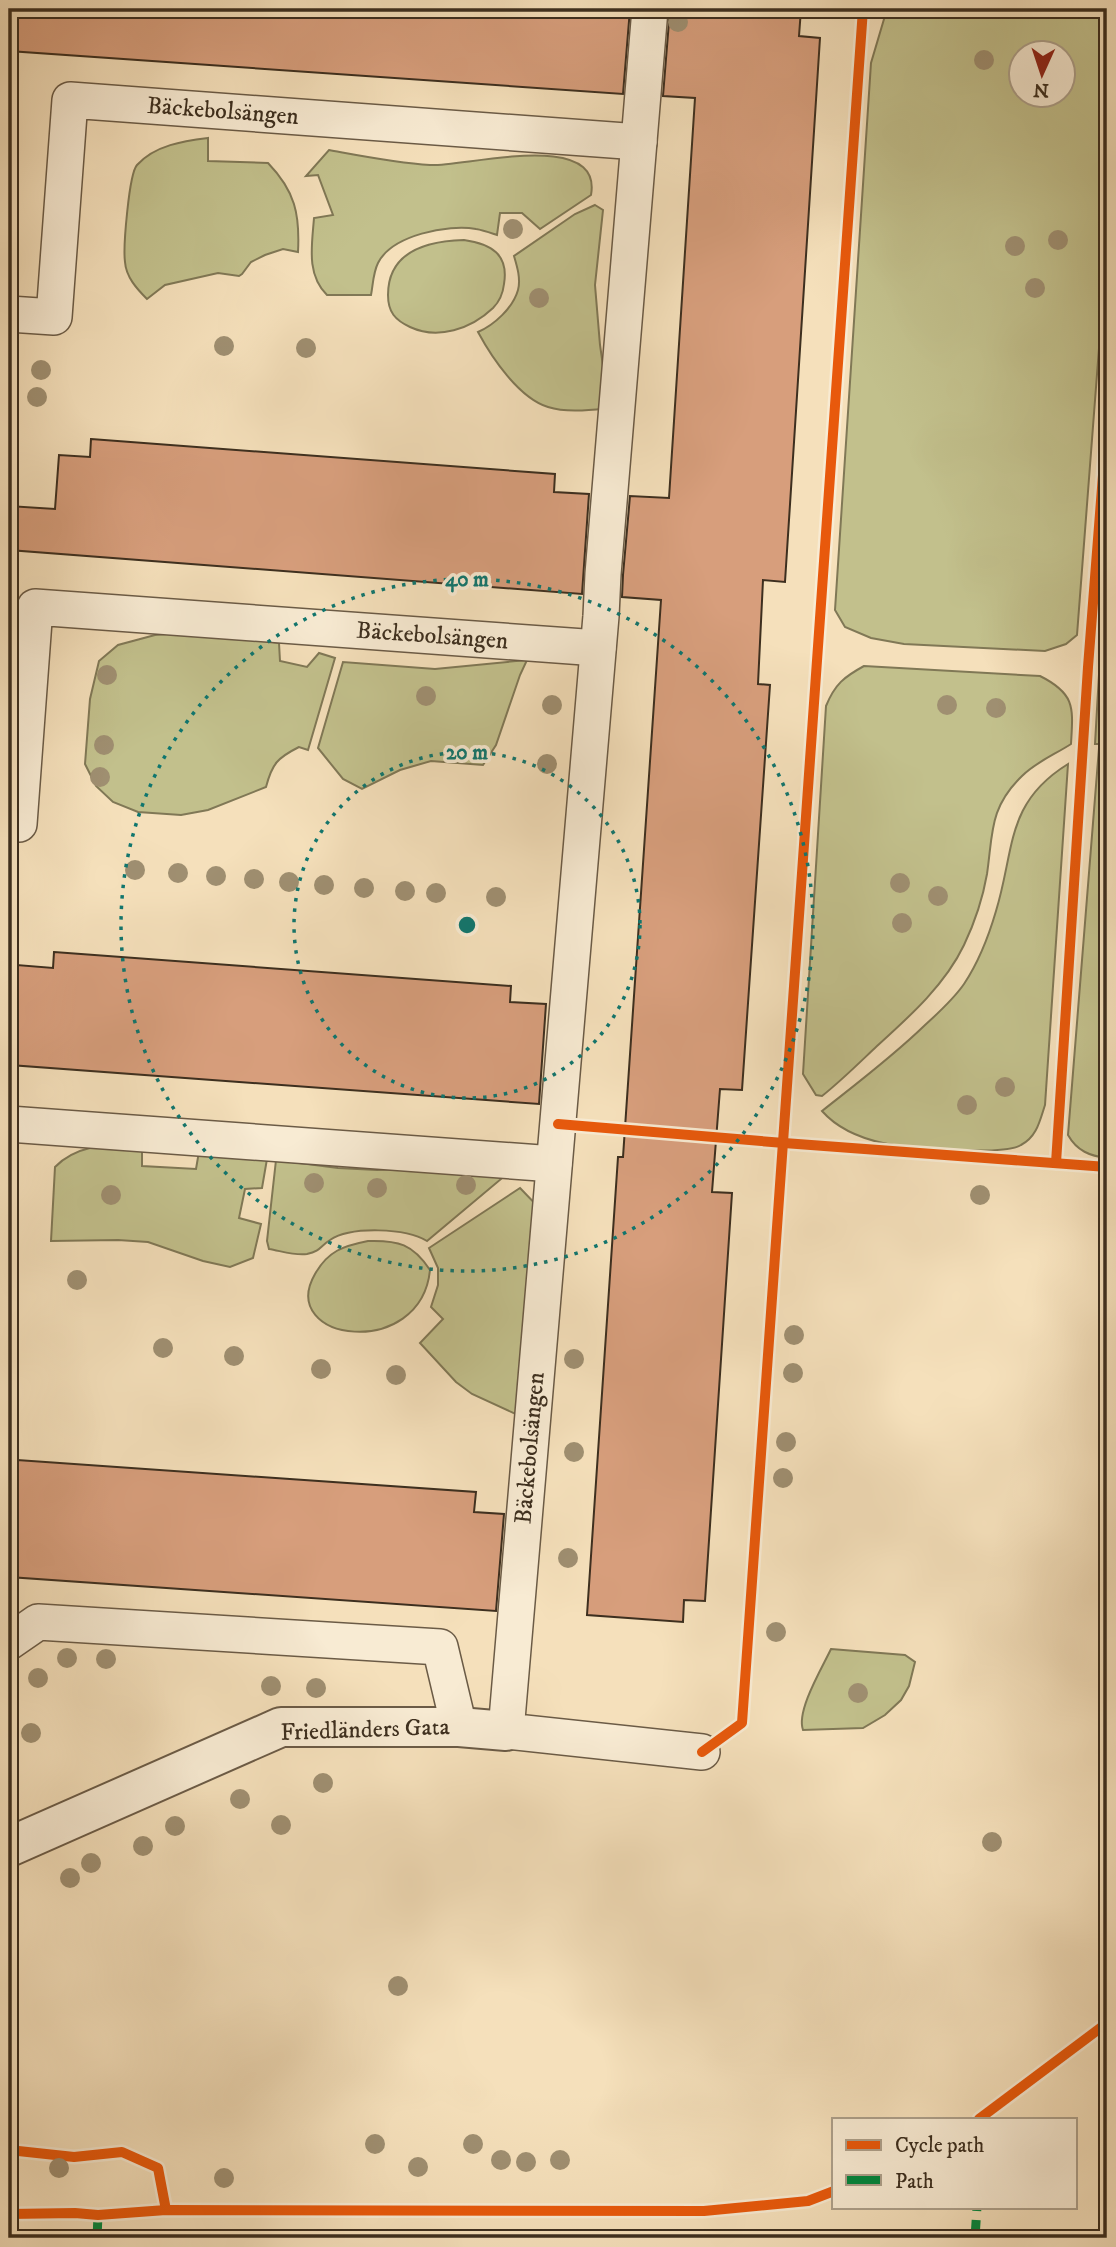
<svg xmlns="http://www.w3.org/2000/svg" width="1116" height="2247" font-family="'IM FELL DW Pica',serif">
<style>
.green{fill:#c2c08c;stroke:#807856;stroke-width:2;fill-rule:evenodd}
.building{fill:#d79e7c;stroke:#3d2f1f;stroke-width:2}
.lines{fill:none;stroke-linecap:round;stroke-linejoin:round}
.lane-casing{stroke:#6b5b46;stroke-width:38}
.street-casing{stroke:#6b5b46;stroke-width:42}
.lane{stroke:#f8ebd3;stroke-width:35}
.street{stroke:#f8ebd3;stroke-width:38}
.quiet{stroke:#00873e;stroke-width:9;stroke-dasharray:18 9;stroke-linecap:butt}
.cycleway-casing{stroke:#f8ebd3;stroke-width:15}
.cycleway{stroke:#e8590c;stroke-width:10}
.tree{fill:#9f8f71}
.ring{fill:none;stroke:#0f766e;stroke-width:3.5;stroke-dasharray:3.5 7}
.labels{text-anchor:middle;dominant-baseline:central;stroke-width:7;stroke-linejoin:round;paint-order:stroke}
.street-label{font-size:24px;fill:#3d2f1f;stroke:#f8ebd3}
.centre{fill:#0f766e;stroke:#f8ebd3;stroke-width:3.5}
.ring-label{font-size:21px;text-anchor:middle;font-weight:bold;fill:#0f766e;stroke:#f8ebd3;stroke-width:7;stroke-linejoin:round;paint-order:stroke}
</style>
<rect width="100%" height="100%" fill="#f5e0bb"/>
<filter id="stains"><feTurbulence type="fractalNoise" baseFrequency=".00286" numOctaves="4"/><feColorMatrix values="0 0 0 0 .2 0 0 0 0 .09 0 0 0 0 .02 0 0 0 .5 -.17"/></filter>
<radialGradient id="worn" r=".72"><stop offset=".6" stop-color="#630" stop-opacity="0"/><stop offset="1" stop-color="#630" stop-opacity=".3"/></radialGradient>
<!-- green -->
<g class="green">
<path d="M 887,9 L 1107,9 L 1107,244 L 1077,635 L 1066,644 L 1045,651 L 904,644 L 871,638 L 845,627 L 835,610 L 871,63 ZM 1021,52 L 1064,52 L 1064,94 L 1021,94 Z"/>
<path d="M 208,138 L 208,161 L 268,163 C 295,191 300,214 298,252 L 283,249 L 265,255 L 251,262 L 242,274 L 239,276 L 218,273 L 165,285 L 147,299 C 137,289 126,277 125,262 C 123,247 129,174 137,165 C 155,145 184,141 208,138 Z"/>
<path d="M 329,150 C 362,156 397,163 430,165 C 464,167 603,128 591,195 L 540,229 L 522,213 L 500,213 L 497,235 C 491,233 483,230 476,229 C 448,224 392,235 378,263 C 373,273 373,285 371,295 L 327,295 C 306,274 312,245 314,218 L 333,215 L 318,175 L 306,176 Z"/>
<path d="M 595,205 L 603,210 L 595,285 L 600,345 L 609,408 C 590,410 567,413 548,407 C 519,398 492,358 478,332 C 494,325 513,308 518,290 C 521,279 517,266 514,256 L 575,214 Z"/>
<path d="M 464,240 C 491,244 509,254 504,284 C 503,293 499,302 493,308 C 471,329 438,340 410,327 C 395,320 388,312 388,295 C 388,251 427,241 464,240 Z"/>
<path d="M 1107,535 L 1107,744 L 1095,744 Z"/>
<path d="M 201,631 L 279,643 L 280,661 L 307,667 L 319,653 L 335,658 L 308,750 L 299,747 C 277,758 272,764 266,787 L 208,810 L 181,815 L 138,812 L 113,802 L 96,786 L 85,764 L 90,699 L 99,661 L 118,645 L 155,635 Z"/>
<path d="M 527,660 L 520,675 L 496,745 L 483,765 L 431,761 L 400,770 L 362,789 L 343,779 L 318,748 L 343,662 L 435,669 Z"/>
<path d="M 864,666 L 1040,676 C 1076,694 1073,708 1071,744 C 1054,755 1036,762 1022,776 C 989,808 993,833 987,874 C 983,897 974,924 964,945 C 945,985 909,1017 877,1046 C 859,1063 841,1081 822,1096 L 816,1095 L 803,1074 L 826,706 C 835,684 844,677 864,666 Z"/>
<path d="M 1099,748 L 1107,748 L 1107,1158 C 1090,1156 1077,1151 1068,1135 Z"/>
<path d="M 1068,764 L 1045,1105 C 1040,1120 1037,1137 1021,1145 C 1004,1156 905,1148 883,1143 C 860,1138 837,1128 822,1111 C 856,1084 892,1057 924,1026 C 938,1013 953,1000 964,984 C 978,963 989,935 996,911 C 1015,849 1005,803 1068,764 Z"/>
<path d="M 142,1142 L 142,1166 L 196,1169 L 200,1146 L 267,1159 L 262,1188 L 245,1189 L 239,1218 L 261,1224 L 253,1258 L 230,1267 L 203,1261 L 148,1242 L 118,1240 L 51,1241 L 55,1167 C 77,1144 112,1144 142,1142 Z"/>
<path d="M 276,1160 L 338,1168 L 377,1170 L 458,1166 L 507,1174 L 427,1241 C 406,1228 351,1226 330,1240 C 320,1246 321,1251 307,1254 C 296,1256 281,1251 269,1249 L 267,1241 Z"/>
<path d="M 520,1188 L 547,1216 L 520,1416 L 472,1394 L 456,1382 L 420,1343 L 443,1319 L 431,1307 L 438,1285 L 438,1268 L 429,1248 Z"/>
<path d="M 368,1241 C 398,1240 413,1244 430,1270 C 421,1361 276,1342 315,1274 C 328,1251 343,1246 368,1241 Z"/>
<path d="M 831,1649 L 905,1655 L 915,1662 L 909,1686 L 901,1700 L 885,1715 L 863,1728 L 803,1730 C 796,1711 822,1668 831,1649 Z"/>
</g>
<!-- building -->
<g class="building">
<path d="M 9,9 L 630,9 L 623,94 L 9,51 Z"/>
<path d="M 670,9 L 801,9 L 799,36 L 820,38 L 785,582 L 763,580 L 758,684 L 770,685 L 742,1090 L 720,1089 L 712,1192 L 732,1193 L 705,1601 L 684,1600 L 683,1622 L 587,1615 L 618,1157 L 623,1157 L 661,600 L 622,597 L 623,575 L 630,496 L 669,498 L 695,98 L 663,96 Z"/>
<path d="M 91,439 L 555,474 L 554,492 L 589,494 L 582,594 L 9,550 L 9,506 L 55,509 L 59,455 L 90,457 Z"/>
<path d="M 54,952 L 511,986 L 510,1002 L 546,1004 L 539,1104 L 10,1065 L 17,965 L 53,968 Z"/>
<path d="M 17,1460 L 476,1492 L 474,1512 L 504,1514 L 496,1611 L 9,1577 L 9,1480 L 16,1480 Z"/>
</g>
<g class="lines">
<defs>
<g id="lane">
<path d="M 650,9 L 603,574 L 601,616 L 506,1731 L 702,1752"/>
<path id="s1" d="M 9,314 L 54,317 L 70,100 L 639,142"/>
<path id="s2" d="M 9,824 L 19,824 L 35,607 L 598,648"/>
<path d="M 9,1124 L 554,1164"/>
<path d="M 9,1642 L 38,1622 L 440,1647 L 459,1727"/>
</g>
<path id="street" d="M 9,1847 L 281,1727 L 459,1727 L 506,1731"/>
</defs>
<!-- lane casing -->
<use href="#lane" class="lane-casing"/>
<!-- street casing -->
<use href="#street" class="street-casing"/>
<!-- lane -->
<use href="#lane" class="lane"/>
<!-- street -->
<use href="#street" class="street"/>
<!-- quiet -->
<g class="quiet">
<path d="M 97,2238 L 98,2215"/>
<path d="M 975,2238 L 977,2207"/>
</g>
<defs>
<g id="cycleway">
<path d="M 558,1124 L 784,1143 L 1107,1167"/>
<path d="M 1056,1163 L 1088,667 L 1107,424"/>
<path d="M 702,1752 L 742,1723 L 863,9"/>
<path d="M 979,2119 L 1107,2023"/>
<path d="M 9,2150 L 74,2157 L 122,2152 L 158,2168 L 166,2210"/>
<path d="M 9,2214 L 75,2213 L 98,2215 L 166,2210 L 704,2211 L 808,2201 L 834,2191"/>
</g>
</defs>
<!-- cycleway casing -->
<use href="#cycleway" class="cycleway-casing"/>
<!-- cycleway -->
<use href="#cycleway" class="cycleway"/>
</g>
<!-- trees -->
<g class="tree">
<circle cx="678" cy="22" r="10"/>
<circle cx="984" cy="60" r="10"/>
<circle cx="513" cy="229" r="10"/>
<circle cx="1058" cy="240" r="10"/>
<circle cx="1015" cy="246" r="10"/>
<circle cx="1035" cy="288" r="10"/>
<circle cx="539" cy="298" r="10"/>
<circle cx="224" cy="346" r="10"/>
<circle cx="306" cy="348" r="10"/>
<circle cx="41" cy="370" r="10"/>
<circle cx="37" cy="397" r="10"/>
<circle cx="107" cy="675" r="10"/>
<circle cx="426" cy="696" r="10"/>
<circle cx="552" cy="705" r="10"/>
<circle cx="947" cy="705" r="10"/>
<circle cx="996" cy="708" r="10"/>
<circle cx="104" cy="745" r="10"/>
<circle cx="547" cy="764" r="10"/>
<circle cx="100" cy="777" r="10"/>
<circle cx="135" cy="870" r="10"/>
<circle cx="178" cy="873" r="10"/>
<circle cx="216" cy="876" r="10"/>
<circle cx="254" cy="879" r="10"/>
<circle cx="289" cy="882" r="10"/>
<circle cx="900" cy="883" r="10"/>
<circle cx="324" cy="885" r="10"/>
<circle cx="364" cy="888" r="10"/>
<circle cx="405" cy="891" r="10"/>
<circle cx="436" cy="893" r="10"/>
<circle cx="938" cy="896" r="10"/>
<circle cx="496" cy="897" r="10"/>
<circle cx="902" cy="923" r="10"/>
<circle cx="1005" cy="1087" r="10"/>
<circle cx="967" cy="1105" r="10"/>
<circle cx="314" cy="1183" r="10"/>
<circle cx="466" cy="1185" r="10"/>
<circle cx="377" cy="1188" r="10"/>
<circle cx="111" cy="1195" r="10"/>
<circle cx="980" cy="1195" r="10"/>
<circle cx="77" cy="1280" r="10"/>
<circle cx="794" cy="1335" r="10"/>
<circle cx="163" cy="1348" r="10"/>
<circle cx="234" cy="1356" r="10"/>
<circle cx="574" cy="1359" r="10"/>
<circle cx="321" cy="1369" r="10"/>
<circle cx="793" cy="1373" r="10"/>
<circle cx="396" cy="1375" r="10"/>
<circle cx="786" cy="1442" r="10"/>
<circle cx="574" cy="1452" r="10"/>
<circle cx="783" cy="1478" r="10"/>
<circle cx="568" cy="1558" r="10"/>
<circle cx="776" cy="1632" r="10"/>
<circle cx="67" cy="1658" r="10"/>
<circle cx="106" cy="1659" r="10"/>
<circle cx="38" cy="1678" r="10"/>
<circle cx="271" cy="1686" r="10"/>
<circle cx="316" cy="1688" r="10"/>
<circle cx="858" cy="1693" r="10"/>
<circle cx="31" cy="1733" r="10"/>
<circle cx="323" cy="1783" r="10"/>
<circle cx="240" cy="1799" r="10"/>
<circle cx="281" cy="1825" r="10"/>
<circle cx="175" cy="1826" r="10"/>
<circle cx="992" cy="1842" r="10"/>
<circle cx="143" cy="1846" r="10"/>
<circle cx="91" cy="1863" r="10"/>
<circle cx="70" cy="1878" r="10"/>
<circle cx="398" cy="1986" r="10"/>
<circle cx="375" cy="2144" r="10"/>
<circle cx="473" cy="2144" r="10"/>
<circle cx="501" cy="2160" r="10"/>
<circle cx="560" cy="2160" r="10"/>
<circle cx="526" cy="2162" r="10"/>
<circle cx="418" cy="2167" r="10"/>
<circle cx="59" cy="2168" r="10"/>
<circle cx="224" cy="2178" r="10"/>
</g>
<!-- distance rings -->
<g class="ring">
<circle cx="467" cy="925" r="173"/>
<circle cx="467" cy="925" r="346"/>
</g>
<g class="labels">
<!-- street labels -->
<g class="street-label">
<text stroke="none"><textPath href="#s1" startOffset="416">Bäckebolsängen</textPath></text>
<text stroke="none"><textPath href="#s2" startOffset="626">Bäckebolsängen</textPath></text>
<text transform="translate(530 1448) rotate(-85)">Bäckebolsängen</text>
<text transform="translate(365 1730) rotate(-2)">Friedländers Gata</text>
</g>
</g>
<circle cx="467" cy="925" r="10" class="centre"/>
<g class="ring-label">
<text x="467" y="586">40 m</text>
<text x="467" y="759">20 m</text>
</g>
<!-- margin -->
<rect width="1116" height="2247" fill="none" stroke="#f5e0bb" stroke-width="35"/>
<rect x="10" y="10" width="1095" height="2226" fill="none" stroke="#3d2f1f" stroke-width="3.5"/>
<rect x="18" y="18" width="1081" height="2212" fill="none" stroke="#3d2f1f" stroke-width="2"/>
<!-- legend -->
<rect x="832" y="2118" width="245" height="91" fill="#f8ebd3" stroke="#ada08b" stroke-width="2"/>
<rect x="846" y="2140" width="35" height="10" fill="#e8590c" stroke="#ada08b" stroke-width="2"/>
<text x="895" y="2152" font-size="21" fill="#3d2f1f">Cycle path</text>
<rect x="846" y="2175" width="35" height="10" fill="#00873e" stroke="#ada08b" stroke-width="2"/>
<text x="895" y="2188" font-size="21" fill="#3d2f1f">Path</text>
<!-- north arrow -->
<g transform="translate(1042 74) rotate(183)"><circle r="33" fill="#f8ebd3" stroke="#ada08b" stroke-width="2"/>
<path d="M0-5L12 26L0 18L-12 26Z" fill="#8f2418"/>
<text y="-10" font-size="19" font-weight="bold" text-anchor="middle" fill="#3d2f1f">N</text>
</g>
<rect width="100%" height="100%" filter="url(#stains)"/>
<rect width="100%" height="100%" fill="url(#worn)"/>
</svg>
